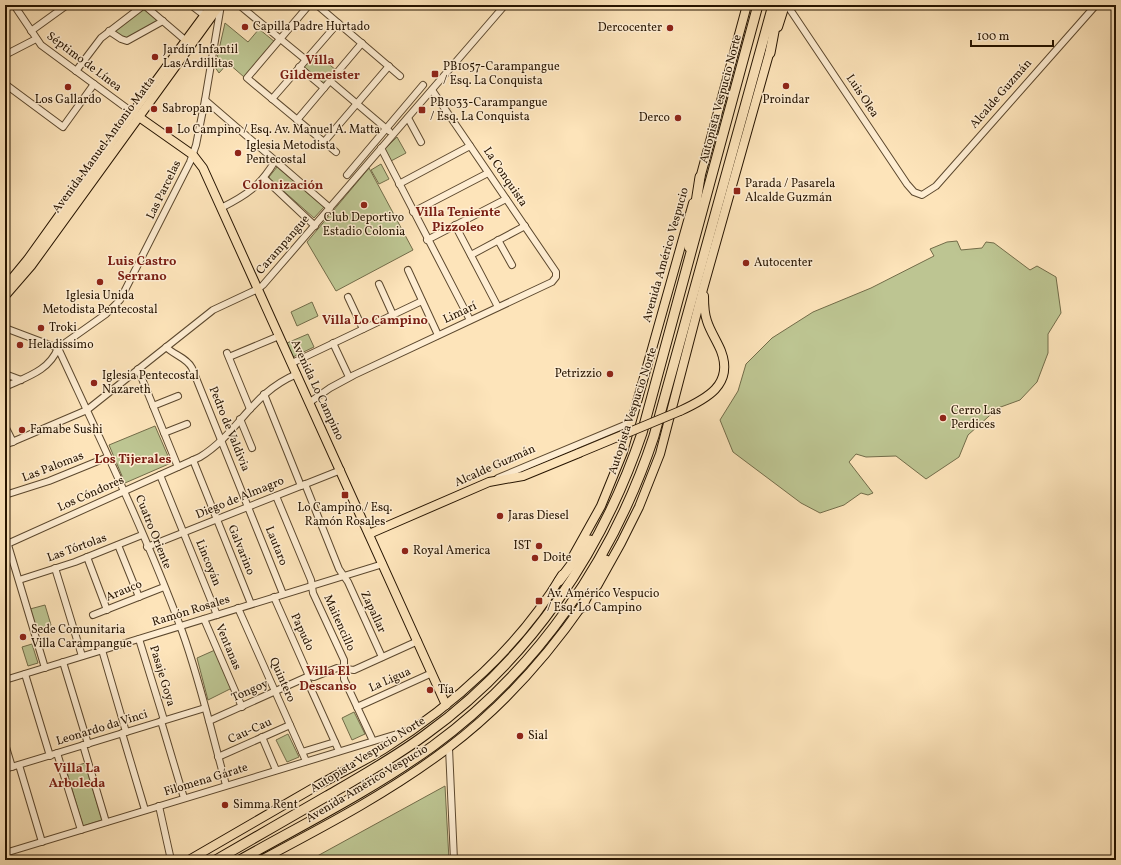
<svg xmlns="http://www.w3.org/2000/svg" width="1121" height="865" font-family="Vollkorn,serif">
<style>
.green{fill:#bdc592;stroke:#726c49}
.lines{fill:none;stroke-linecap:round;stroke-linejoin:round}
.minor-casing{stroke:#5c482e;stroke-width:8}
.major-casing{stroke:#261400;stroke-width:10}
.highway-casing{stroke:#261400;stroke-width:11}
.minor{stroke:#feedd2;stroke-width:6}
.major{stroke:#fde4ba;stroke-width:8}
.highway{stroke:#fde4ba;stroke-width:9}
.major-bridge-casing{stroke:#261400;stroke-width:10;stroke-linecap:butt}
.major-bridge{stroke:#fde4ba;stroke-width:8}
.poi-dot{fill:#8f2418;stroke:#feedd2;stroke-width:1.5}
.labels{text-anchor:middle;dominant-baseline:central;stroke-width:3;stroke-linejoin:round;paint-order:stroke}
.poi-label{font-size:12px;fill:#261400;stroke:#feedd2;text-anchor:start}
.street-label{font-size:12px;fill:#261400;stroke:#feedd2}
.neighbourhood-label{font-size:13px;font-weight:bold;fill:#7a1f14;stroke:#feedd2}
</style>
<rect width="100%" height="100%" fill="#fde4ba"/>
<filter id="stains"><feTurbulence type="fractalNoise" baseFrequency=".005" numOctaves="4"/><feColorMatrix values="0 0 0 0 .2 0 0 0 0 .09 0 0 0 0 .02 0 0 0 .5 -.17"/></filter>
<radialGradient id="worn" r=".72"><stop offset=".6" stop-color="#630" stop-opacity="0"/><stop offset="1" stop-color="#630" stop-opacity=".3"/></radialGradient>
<!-- green -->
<g class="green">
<path d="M 145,8 L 157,21 L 130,39 L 121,37 L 113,30 Z"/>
<path d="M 225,23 L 248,42 L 259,29 L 275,42 L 244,77 L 228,63 L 219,73 L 215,67 Z"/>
<path d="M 315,53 L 336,70 L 324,84 L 303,67 Z"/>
<path d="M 397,137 L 406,153 L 391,161 L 385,149 Z"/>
<path d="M 381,164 L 389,179 L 379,184 L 371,170 Z"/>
<path d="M 277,167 L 324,207 L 314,218 L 270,179 L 269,177 Z"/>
<path d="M 369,168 L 413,250 L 336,291 L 307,242 Z"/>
<path d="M 957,241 L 961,250 L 982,248 L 986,242 L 994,243 L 1030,270 L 1037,266 L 1056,277 L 1061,313 L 1048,334 L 1048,353 L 1037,382 L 1020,400 L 998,408 L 968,435 L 959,457 L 926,479 L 896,456 L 866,457 L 856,454 L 849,462 L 873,493 L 868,495 L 861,493 L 844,505 L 820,513 L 801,503 L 733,452 L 720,420 L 738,391 L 746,364 L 772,338 L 813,312 L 871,288 L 934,256 L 930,249 L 947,242 Z"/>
<path d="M 312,302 L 318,316 L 297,326 L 291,312 Z"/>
<path d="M 308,334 L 314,347 L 293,357 L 287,343 Z"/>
<path d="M 155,426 L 171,463 L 125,483 L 109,445 Z"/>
<path d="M 45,605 L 51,625 L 36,630 L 30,609 Z"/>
<path d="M 32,644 L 38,663 L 28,666 L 22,647 Z"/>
<path d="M 215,650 L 232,688 L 208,700 L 197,658 Z"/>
<path d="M 354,712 L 365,734 L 352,740 L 342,718 Z"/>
<path d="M 288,734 L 299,757 L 287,762 L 276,740 Z"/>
<path d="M 85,763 L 102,820 L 83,826 L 66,769 Z"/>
<path d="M 445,786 L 449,860 L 310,860 Z"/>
</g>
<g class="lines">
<defs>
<g id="minor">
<path d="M 14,5 L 41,45 L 136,115"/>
<path d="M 144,5 L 185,40"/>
<path d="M 191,5 L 204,15"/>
<path d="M 239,5 L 306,60"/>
<path d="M 309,5 L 247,78 L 336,152"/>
<path d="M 317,5 L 400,76"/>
<path d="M 787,5 L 907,184 L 914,192 L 922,195 L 936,186 L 1096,5"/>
<path d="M 31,31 L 67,5"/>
<path d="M 109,31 L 121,39 L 127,41 L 163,21"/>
<path d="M 5,55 L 36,39"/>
<path d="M 299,67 L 324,88"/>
<path d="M 76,71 L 101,38 L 144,5"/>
<path d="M 330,81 L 389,131"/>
<path d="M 5,84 L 63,127 L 94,84"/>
<path d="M 272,99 L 338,23"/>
<path d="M 205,100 L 330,208"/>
<path d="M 408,118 L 421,142"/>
<path d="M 297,120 L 362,43"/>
<path d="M 324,142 L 389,66"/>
<path d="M 381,148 L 470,320"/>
<path d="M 347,175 L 423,85"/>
<path d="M 264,178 L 315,226"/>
<path d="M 399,184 L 470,146"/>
<path d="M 221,208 C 247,195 260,186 275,161"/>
<path d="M 413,212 L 488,173"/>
<path d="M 455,225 L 498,307"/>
<path d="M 427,240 L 506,199"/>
<path d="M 498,240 L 512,265"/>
<path d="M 471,255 L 525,226"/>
<path d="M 408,270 L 438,335"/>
<path d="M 379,284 L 393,315"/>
<path d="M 348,297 L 363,329"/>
<path d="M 5,328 L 58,348 C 101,441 146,534 182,631 C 200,681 212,734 226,785"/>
<path d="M 333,343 L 349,377"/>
<path d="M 166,347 C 174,355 187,358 192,368 L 283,594"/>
<path d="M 58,348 L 106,314 L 120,300 L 190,162 L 196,145 L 205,100 L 221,5"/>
<path d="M 227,353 L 250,409"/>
<path d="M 229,357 L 279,336"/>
<path d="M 292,363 L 422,301"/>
<path d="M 138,369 L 178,467"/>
<path d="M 5,374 L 21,380"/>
<path d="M 5,387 C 26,377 49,371 58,348"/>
<path d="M 264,394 L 301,486"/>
<path d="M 310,402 L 330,388 L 354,375 L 552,282 L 556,277 L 556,272 L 432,90"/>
<path d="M 153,406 L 178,396"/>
<path d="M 240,419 L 252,448"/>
<path d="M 5,426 L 13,442"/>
<path d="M 164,433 L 187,424"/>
<path d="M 5,445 L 87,410 L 213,310 L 258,289 L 263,285 L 505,5"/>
<path d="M 193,460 L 251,604"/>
<path d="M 160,475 L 217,615"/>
<path d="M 498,478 L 632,422"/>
<path d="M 305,484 L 339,569 L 348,582 L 382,657"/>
<path d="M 5,495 L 49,481 L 108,457"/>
<path d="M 276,496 L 311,580 L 313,593 L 344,660 L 344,679 L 373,741"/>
<path d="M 5,535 L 45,668"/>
<path d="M 5,545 L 200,457 C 239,433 251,393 297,374"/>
<path d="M 118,545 L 139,597"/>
<path d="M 147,547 L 341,470"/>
<path d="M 87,557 L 107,610"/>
<path d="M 55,568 L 82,656"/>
<path d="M 19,580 L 75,562 L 142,535"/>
<path d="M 274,597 L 309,676"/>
<path d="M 238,608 L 306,761"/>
<path d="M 93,615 L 164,587"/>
<path d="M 204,619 L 242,707"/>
<path d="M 139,639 L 164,720"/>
<path d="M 102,650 L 126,732"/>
<path d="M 63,662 L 88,744"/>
<path d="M 25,674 L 50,756"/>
<path d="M 306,678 L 339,751"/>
<path d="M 5,680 L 383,564"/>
<path d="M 357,707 L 432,673"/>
<path d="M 161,721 L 184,798"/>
<path d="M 209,721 L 309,676 L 314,677 L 337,668 L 354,670 L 418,641"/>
<path d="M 122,733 L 145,810"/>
<path d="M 262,737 L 276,770"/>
<path d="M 5,744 L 12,767"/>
<path d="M 83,745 L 106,822"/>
<path d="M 449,748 L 454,860"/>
<path d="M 302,752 L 335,742"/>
<path d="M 57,753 L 81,830"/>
<path d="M 218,757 L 290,725"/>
<path d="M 19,765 L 42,842"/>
<path d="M 5,769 L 205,708"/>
<path d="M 159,806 L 171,860"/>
<path d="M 5,853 L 407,731"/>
</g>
<g id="major">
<path d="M 778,27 L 785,5"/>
<path d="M 139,117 L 193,155 L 203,168 L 446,705"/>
<path d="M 699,182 L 747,5"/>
<path d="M 5,287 L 28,259 L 139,104 L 212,5"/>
<path d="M 5,296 L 31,266 L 220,5"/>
<path d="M 680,411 C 706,399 734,385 721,351 C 717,341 710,331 707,321 C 704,313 704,304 704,296"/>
<path d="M 369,534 L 489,482 L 523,476 L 579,453"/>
<path d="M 572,558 L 601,506 L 623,452 L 693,203"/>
<path d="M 597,586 L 621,543 L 639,507 L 660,454 L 703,289 L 771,47"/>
<path d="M 189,860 C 231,836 273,811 315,787 C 338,774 361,763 384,749 C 454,705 520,646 562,575"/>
<path d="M 261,860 C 325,826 390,792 448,748 C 501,708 546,658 584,603"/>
</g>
<g id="highway">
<path d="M 770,53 L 779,5"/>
<path d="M 689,247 L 700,177"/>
<path d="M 559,581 L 590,540"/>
<path d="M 581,608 L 606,560"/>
<path d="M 216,860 C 253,839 290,817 327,796 C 360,777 394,758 425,735 C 529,660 601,554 642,433 L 758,5"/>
<path d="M 240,860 C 304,824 372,790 433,746 C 538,669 613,560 654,436 L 773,5"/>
</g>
</defs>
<!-- minor casing -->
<use href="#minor" class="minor-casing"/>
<!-- major casing -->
<use href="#major" class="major-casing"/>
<!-- highway casing -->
<use href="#highway" class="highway-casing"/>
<!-- minor -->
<use href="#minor" class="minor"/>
<!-- major -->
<use href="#major" class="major"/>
<!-- highway -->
<use href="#highway" class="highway"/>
<defs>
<path id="major-bridge" d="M 579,453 L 680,411"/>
</defs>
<!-- major-bridge casing -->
<use href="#major-bridge" class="major-bridge-casing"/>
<!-- major-bridge -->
<use href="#major-bridge" class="major-bridge"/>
</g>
<!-- markers -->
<g class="poi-dot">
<circle cx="245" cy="27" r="4"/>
<circle cx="670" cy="28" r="4"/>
<circle cx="155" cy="57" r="4"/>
<rect x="431" y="70" width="8" height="8" rx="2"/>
<circle cx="786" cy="86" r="4"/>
<circle cx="68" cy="87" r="4"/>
<circle cx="154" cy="109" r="4"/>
<rect x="418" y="106" width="8" height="8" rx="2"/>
<circle cx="678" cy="118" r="4"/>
<rect x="165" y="126" width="8" height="8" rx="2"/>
<circle cx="238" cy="153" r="4"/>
<rect x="733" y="187" width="8" height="8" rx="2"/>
<circle cx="364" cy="205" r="4"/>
<circle cx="746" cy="263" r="4"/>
<circle cx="100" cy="282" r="4"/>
<circle cx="41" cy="328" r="4"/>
<circle cx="20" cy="345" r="4"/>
<circle cx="610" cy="374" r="4"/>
<circle cx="94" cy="383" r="4"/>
<circle cx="943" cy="418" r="4"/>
<circle cx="22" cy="430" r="4"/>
<rect x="341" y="491" width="8" height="8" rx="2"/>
<circle cx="500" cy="516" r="4"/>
<circle cx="539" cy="546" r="4"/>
<circle cx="405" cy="551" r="4"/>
<circle cx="535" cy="558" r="4"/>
<rect x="535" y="597" width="8" height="8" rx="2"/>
<circle cx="23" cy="637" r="4"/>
<circle cx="430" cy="690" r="4"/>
<circle cx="520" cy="736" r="4"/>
<circle cx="225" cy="805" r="4"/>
</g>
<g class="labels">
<!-- poi labels -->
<g class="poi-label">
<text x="253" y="27">Capilla Padre Hurtado</text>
<text x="662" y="28" text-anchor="end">Dercocenter</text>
<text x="163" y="50">Jardín Infantil<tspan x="163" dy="14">Las Ardillitas</tspan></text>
<text x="443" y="67">PB1057-Carampangue<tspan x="443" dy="14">/ Esq. La Conquista</tspan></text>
<text x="68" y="100" text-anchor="middle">Los Gallardo</text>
<text x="786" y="100" text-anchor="middle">Proindar</text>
<text x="430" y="103">PB1033-Carampangue<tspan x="430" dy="14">/ Esq. La Conquista</tspan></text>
<text x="162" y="109">Sabropan</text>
<text x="670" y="118" text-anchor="end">Derco</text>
<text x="177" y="130">Lo Campino / Esq. Av. Manuel A. Matta</text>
<text x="246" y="146">Iglesia Metodista<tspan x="246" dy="14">Pentecostal</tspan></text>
<text x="745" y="184">Parada / Pasarela<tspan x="745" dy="14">Alcalde Guzmán</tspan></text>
<text x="364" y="218" text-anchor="middle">Club Deportivo<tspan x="364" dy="14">Estadio Colonia</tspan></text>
<text x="754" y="263">Autocenter</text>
<text x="100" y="296" text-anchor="middle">Iglesia Unida<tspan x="100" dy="14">Metodista Pentecostal</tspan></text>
<text x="49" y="328">Troki</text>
<text x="28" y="345">Heladissimo</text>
<text x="602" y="374" text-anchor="end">Petrizzio</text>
<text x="102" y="376">Iglesia Pentecostal<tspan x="102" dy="14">Nazareth</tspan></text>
<text x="951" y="411">Cerro Las<tspan x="951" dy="14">Perdices</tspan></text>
<text x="30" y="430">Famabe Sushi</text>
<text x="345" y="508" text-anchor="middle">Lo Campino / Esq.<tspan x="345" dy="14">Ramón Rosales</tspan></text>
<text x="508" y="516">Jaras Diesel</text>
<text x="531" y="546" text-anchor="end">IST</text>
<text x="413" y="551">Royal America</text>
<text x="543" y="558">Doite</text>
<text x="547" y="594">Av. Américo Vespucio<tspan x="547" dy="14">/ Esq. Lo Campino</tspan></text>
<text x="31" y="630">Sede Comunitaria<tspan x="31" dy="14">Villa Carampangue</tspan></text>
<text x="438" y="690">Tía</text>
<text x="528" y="736">Sial</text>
<text x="233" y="805">Simma Rent</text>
</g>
<!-- street labels -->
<g class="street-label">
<text transform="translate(84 62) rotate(37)">Séptimo de Línea</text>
<text transform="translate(1001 94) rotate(-49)">Alcalde Guzmán</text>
<text transform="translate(862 96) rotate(56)">Luis Olea</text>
<text transform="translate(721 99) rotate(-75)">Autopista Vespucio Norte</text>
<text transform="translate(104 145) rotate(-54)">Avenida Manuel Antonio Matta</text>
<text transform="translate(505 177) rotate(56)">La Conquista</text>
<text transform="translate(164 190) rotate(-64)">Las Parcelas</text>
<text transform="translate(283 245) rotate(-49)">Carampangue</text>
<text transform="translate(666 255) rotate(-74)">Avenida Américo Vespucio</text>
<text transform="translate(460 313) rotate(-25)">Limarí</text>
<text transform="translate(317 390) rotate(65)">Avenida Lo Campino</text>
<text transform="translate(633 411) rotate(-72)">Autopista Vespucio Norte</text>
<text transform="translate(229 429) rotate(68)">Pedro de Valdivia</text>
<text transform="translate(495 466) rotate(-24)">Alcalde Guzmán</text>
<text transform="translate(53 467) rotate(-21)">Las Palomas</text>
<text transform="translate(91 494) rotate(-24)">Los Cóndores</text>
<text transform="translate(240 498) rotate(-22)">Diego de Almagro</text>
<text transform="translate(153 532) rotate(68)">Cuatro Oriente</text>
<text transform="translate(276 546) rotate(68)">Lautaro</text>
<text transform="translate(77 548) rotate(-20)">Las Tórtolas</text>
<text transform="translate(241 550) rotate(68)">Galvarino</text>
<text transform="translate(208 563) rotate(68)">Lincoyán</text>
<text transform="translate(124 591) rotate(-22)">Arauco</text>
<text transform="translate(191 611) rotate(-17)">Ramón Rosales</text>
<text transform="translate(373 612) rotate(65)">Zapallar</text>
<text transform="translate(339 623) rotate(66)">Maitencillo</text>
<text transform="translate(302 632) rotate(65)">Papudo</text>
<text transform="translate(228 647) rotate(67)">Ventanas</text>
<text transform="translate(162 676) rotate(73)">Pasaje Goya</text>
<text transform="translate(282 680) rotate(66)">Quintero</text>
<text transform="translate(390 680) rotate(-24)">La Ligua</text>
<text transform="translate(250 691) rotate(-24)">Tongoy</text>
<text transform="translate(102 728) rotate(-17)">Leonardo da Vinci</text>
<text transform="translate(250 731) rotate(-24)">Cau-Cau</text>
<text transform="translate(368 755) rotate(-32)">Autopista Vespucio Norte</text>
<text transform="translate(206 780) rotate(-17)">Filomena Gárate</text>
<text transform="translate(367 784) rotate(-31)">Avenida Américo Vespucio</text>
</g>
<!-- neighbourhood labels -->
<g class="neighbourhood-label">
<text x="320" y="61">Villa<tspan x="320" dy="15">Gildemeister</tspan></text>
<text x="283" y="186">Colonización</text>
<text x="458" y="213">Villa Teniente<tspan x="458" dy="15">Pizzoleo</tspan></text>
<text x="142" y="262">Luis Castro<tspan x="142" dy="15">Serrano</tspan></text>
<text x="375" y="321">Villa Lo Campino</text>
<text x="133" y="460">Los Tijerales</text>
<text x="328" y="672">Villa El<tspan x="328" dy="15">Descanso</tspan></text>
<text x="77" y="769">Villa La<tspan x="77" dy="15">Arboleda</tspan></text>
</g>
</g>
<!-- margin -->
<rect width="1121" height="865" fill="none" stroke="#fde4ba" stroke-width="20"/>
<rect x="6" y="6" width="1109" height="853" fill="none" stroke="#261400" stroke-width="2"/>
<rect x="10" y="10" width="1101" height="845" fill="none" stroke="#261400"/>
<!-- scale -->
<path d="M971 40v6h82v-6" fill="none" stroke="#261400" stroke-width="2"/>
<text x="977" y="40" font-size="12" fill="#261400" stroke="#feedd2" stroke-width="3" paint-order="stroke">100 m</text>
<rect width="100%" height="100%" filter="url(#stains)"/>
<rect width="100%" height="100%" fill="url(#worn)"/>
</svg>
